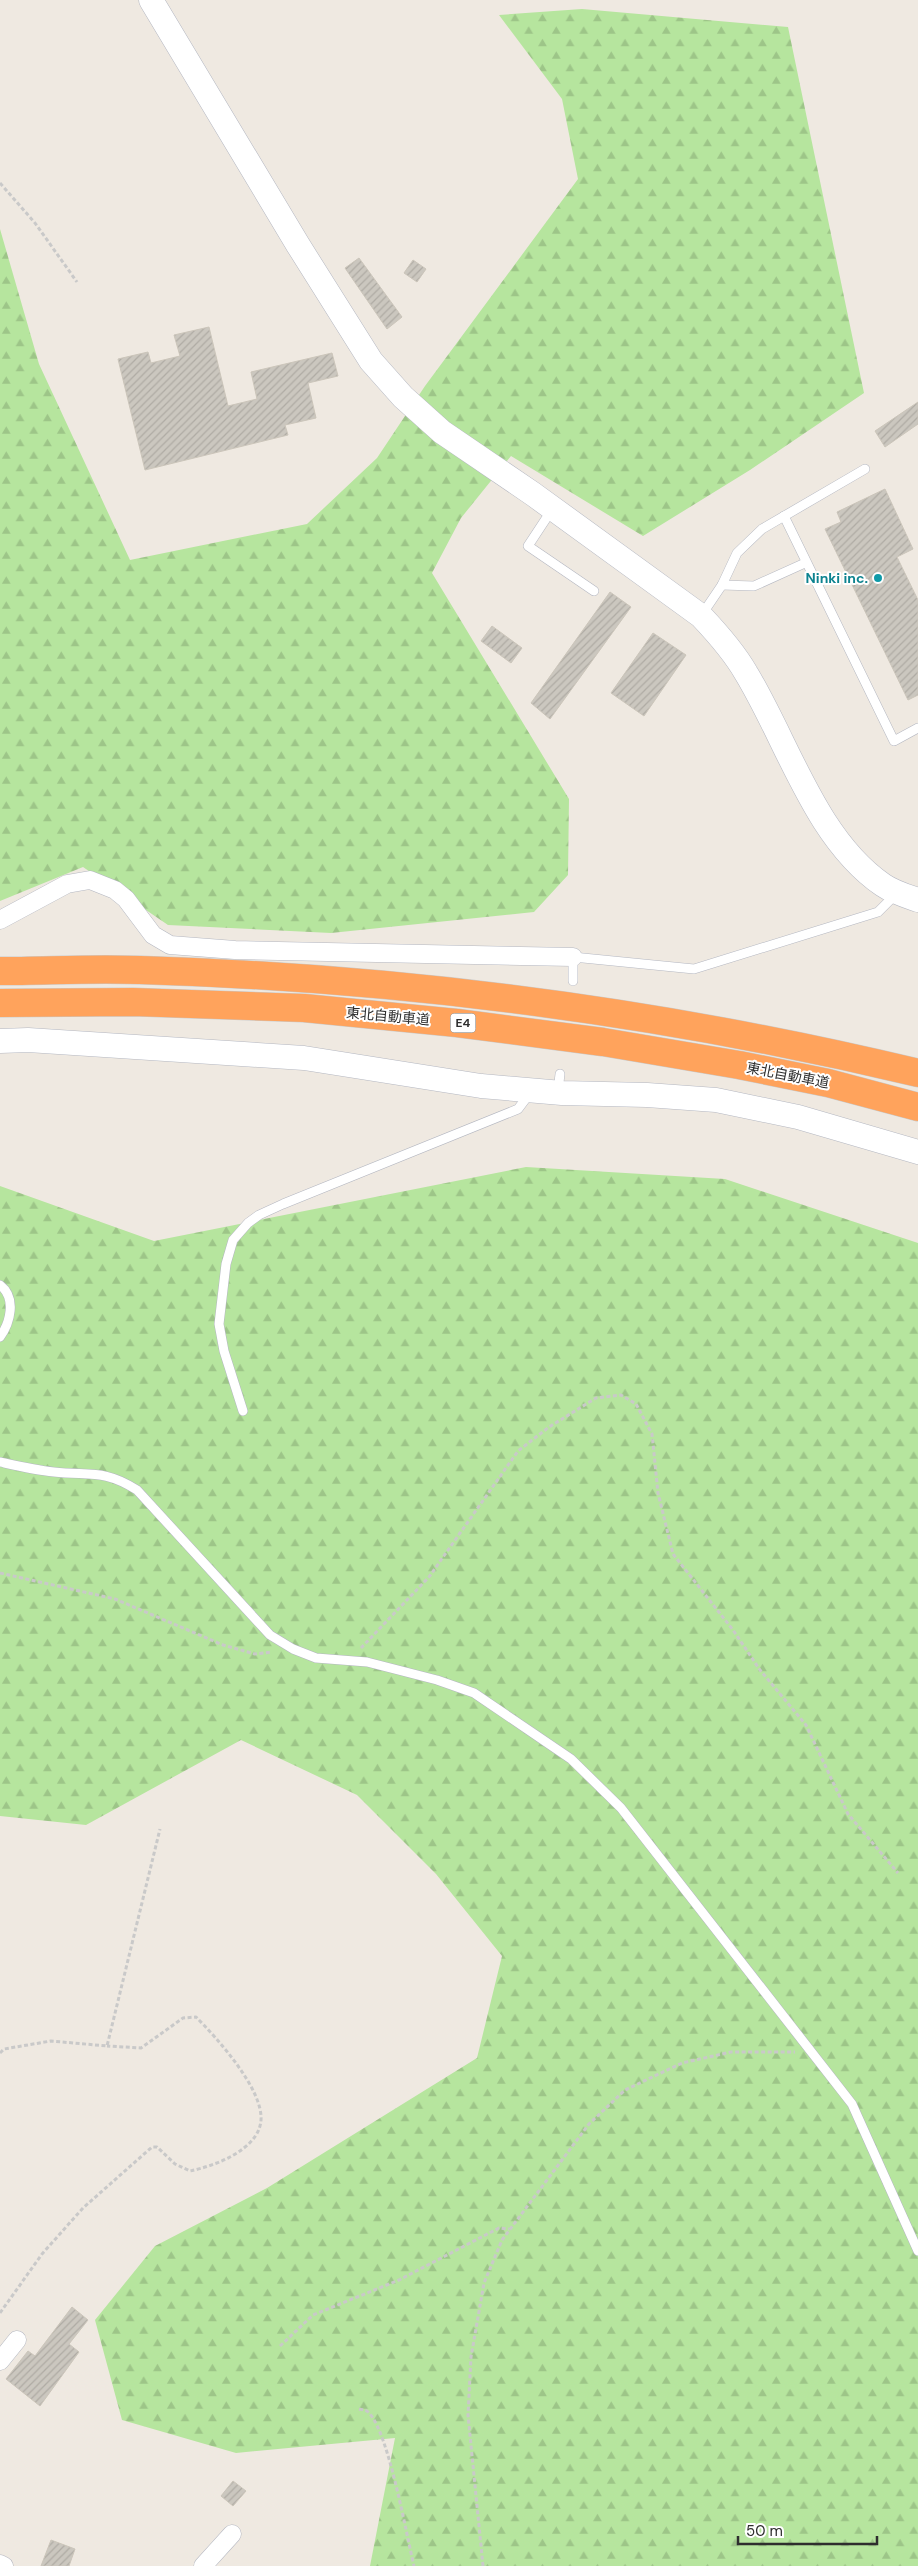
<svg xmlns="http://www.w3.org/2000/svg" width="918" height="2566" font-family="'DM Sans','Noto Sans JP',sans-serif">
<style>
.forest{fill:url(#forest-firs)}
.building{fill:url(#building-hatch);stroke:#cbc5ba}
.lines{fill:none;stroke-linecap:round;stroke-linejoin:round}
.lane-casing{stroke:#b4b7c1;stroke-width:10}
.street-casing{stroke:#b4b7c1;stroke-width:19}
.secondary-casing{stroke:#b4b7c1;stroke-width:25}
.highway-casing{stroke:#c9c9c9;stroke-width:29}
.path{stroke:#c9c9c9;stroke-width:3;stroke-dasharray:4 2.5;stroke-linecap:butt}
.lane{stroke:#fff;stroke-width:9}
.street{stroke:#fff;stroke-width:18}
.secondary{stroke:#fff;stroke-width:24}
.highway{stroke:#ffa35c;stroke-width:28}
.culture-dot{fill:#0f9aa8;stroke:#fff;stroke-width:2}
.labels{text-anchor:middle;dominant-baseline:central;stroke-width:4;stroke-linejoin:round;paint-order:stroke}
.shield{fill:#fff;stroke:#6d6d6d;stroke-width:1}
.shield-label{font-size:12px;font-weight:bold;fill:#2e2e2e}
.culture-label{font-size:14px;font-weight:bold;fill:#0d838f;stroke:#fff;text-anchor:end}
.street-label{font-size:14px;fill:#2e2e2e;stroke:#fff}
</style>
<defs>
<pattern id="forest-firs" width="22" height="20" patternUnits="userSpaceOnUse" patternTransform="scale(1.25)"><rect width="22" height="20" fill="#b6e59e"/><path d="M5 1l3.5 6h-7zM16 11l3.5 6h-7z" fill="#9dc588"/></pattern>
<pattern id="building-hatch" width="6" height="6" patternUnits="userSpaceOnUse" patternTransform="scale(1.25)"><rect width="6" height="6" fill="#cbc7bf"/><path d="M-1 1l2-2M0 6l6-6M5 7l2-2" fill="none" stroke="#afaba4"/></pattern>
</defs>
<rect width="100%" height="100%" fill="#efe9e1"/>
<!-- forest -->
<g class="forest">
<path d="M 582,9 L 788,27 L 864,393 L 750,470 L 643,536 L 511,456 L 461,518 L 432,573 L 569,799 L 568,875 L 534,912 L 331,933 L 168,925 L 83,867 L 0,901 L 0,229 L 39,364 L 130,560 L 307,524 L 377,458 L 425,386 L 578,179 L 562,99 L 499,15 Z"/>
<path d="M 526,1167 L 725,1179 L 918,1243 L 918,2566 L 370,2566 L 395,2438 L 236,2453 L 122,2420 L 95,2320 L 155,2246 L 267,2188 L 477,2058 L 502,1956 L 436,1874 L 357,1795 L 241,1740 L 86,1825 L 0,1816 L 0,1186 L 154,1241 Z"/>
</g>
<!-- building -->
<g class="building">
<path d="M 359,258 L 402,317 L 387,329 L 345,268 Z"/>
<path d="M 413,260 L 426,269 L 417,282 L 404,273 Z"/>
<path d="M 209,327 L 228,406 L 257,399 L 251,372 L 332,353 L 338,376 L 308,383 L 316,418 L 285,425 L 288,435 L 145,470 L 118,359 L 148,352 L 151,363 L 180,356 L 174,335 Z"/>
<path d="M 918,402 L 918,424 L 885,447 L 875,431 Z"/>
<path d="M 885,489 L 913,549 L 897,557 L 918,600 L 918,695 L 908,700 L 825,529 L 841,522 L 837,512 Z"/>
<path d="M 610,592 L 631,607 L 550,719 L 531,703 Z"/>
<path d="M 492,626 L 522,648 L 511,663 L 481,641 Z"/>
<path d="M 653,633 L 686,655 L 644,716 L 611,693 Z"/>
<path d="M 72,2307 L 88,2320 L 69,2344 L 79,2352 L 40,2406 L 6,2379 L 28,2351 L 35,2356 Z"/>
<path d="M 233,2481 L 246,2491 L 233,2506 L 221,2496 Z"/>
<path d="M 51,2540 L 75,2549 L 69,2566 L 41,2566 Z"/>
</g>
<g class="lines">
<defs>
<g id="lane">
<path d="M 553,508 L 528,546 L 594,591"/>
<path d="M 784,516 L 894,741 L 918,728"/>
<path d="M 722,585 L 754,586 L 805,563"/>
<path d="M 701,616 L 722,585 L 737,553 L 762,529 L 865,469"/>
<path d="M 573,981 L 573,957 L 694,969 L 878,912 L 896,894"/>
<path d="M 558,1091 L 560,1074"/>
<path d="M 0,1285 C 17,1298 10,1323 0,1337"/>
<path d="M 243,1411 L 224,1351 L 219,1324 L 226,1264 L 233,1240 L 248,1223 L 259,1215 L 283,1204 L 518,1109 L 530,1093"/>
<path d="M 0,1462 C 18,1466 35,1470 54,1472 C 90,1476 104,1469 137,1490 L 270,1635 L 293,1649 L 316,1658 L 367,1662 L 437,1680 L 474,1693 L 571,1759 L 621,1808 L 852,2104 L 918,2251"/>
</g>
<g id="street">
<path d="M 0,920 L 67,884 L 90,880 L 115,890 L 126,899 L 153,935 L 170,945 L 235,950 L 573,957"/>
<path d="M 0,2361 L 17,2340"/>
<path d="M 0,2564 L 4,2566"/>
<path d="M 203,2566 L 232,2534"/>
</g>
<g id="secondary">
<path d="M 151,0 L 298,245 L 371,361 L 403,397 L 442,432 L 533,494 L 701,616 C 718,634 734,652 746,673 C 788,742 815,838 883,885 C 893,892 906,896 918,900"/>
<path d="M 0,1041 L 28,1040 L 304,1058 L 481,1086 L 562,1093 L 647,1095 L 716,1100 L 798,1117 L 918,1152"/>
</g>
<g id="highway">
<path d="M 0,971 C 46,971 93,968 140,970 C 405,978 660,1011 918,1073"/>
<path d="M 0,1003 L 133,1002 L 304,1008 L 457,1023 L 603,1042 L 739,1065 L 828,1083 L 918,1107"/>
</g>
</defs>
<!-- lane casing -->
<use href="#lane" class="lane-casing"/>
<!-- street casing -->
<use href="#street" class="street-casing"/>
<!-- secondary casing -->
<use href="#secondary" class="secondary-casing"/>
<!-- highway casing -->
<use href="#highway" class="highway-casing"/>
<!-- path -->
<g class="path">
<path d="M 0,183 L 35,223 L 77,282"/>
<path d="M 0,1573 L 115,1599 L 223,1645 L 255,1654 L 272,1652"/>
<path d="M 361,1648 L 429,1577 L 518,1451 L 549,1427 L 596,1398 L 621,1395 L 636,1404 L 652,1434 L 658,1493 L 673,1554 L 733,1630 L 760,1670 L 806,1725 L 848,1814 L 898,1873"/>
<path d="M 0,2053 L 4,2049 L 51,2041 L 107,2046 L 160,1829"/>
<path d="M 0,2313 L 42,2254 L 83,2208 L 152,2147 L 157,2147 L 175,2164 L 190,2171 C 214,2166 259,2150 261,2120 C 263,2089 217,2038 196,2017 L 183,2018 L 141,2048 L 107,2046"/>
<path d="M 280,2346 L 313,2315 L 399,2280 L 499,2228 L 509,2229"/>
<path d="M 359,2409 C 364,2410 367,2410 370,2414 C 389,2436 406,2533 414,2566"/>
<path d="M 483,2566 L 468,2415 L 471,2357 L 484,2283 L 502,2240 L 589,2124 L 625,2090 L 682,2063 L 731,2052 L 795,2052"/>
</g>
<!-- lane -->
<use href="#lane" class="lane"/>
<!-- street -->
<use href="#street" class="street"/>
<!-- secondary -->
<use href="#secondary" class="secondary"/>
<!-- highway -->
<use href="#highway" class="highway"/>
</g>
<!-- markers -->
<circle class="culture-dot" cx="878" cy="578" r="5"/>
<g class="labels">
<!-- shield labels -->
<rect class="shield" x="450.5" y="1013.5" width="25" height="19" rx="4"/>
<g class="shield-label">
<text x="463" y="1023">E4</text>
</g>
<!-- culture labels -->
<g class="culture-label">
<text x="868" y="578">Ninki inc.</text>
</g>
<!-- street labels -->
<g class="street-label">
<text transform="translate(388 1016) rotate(5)">東北自動車道</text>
<text transform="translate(788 1075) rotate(11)">東北自動車道</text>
</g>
</g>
<!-- scale -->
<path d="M738 2536v8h139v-8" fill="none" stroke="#2e2e2e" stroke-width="2.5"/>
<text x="746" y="2536" font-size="15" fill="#2e2e2e" stroke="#ffffff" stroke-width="4" paint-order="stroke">50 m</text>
</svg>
